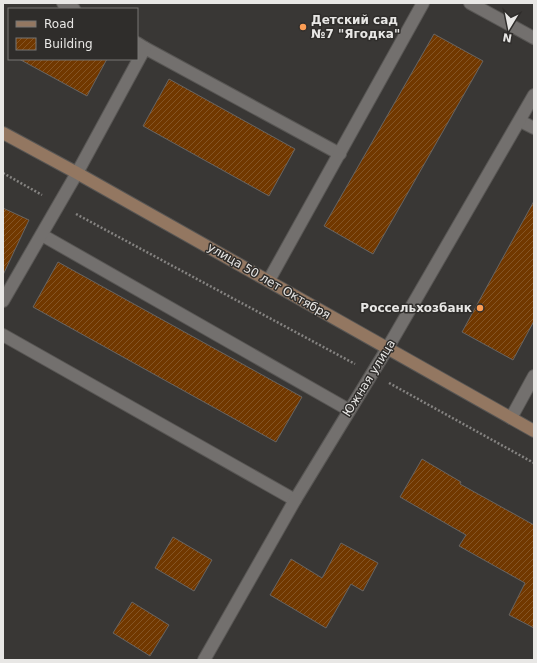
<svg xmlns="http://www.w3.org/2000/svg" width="537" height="663" font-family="'DejaVu Sans',sans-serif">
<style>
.building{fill:url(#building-hatch);stroke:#676462}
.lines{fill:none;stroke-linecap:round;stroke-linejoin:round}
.service-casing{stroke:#585654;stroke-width:14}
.minor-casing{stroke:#585654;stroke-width:14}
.secondary-casing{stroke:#585654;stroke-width:14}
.path{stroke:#858381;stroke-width:2.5;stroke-dasharray:2 2;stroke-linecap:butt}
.service{stroke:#73706e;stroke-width:12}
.minor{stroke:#73706e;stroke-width:12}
.secondary{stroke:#937761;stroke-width:12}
.poi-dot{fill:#fc9d54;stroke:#2f2d2b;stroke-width:1.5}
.labels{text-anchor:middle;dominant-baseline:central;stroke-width:3;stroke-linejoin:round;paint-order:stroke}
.poi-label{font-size:12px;font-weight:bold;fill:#e8e7e5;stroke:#2f2d2b;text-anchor:start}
.street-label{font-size:12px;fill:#e8e7e5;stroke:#2f2d2b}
</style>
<defs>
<pattern id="building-hatch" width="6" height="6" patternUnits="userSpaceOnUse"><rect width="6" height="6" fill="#713800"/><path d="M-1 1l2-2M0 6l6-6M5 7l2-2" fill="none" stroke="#855525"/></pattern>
</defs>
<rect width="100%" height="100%" fill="#393735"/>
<!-- building -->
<g class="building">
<path d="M 434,34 L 483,61 L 373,254 L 324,226 Z"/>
<path d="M 19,59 L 107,59 L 87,96 Z"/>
<path d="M 169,79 L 295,149 L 269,196 L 143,126 Z"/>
<path d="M 534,201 L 534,321 L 513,360 L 462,332 Z"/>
<path d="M 3,208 L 29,220 L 3,275 Z"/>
<path d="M 58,262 L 302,397 L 276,442 L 33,307 Z"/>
<path d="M 422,459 L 461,482 L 460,484 L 534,525 L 534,628 L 509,615 L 525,583 L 459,546 L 466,535 L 400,497 Z"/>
<path d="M 173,537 L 212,560 L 194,591 L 155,568 Z"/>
<path d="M 341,543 L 378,563 L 363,591 L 351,584 L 326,628 L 270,595 L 291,559 L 322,578 Z"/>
<path d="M 132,602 L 169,625 L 150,656 L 113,633 Z"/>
</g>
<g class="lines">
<defs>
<g id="service">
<path d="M 63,3 L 74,9"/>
<path d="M 470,3 L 534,38"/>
<path d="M 145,48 L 340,154"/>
<path d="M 520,121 L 534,128"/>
<path d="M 77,173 L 145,48 L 137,43"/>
<path d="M 42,235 L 349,410"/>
<path d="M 269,280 L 423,3"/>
<path d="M 3,335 L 295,500"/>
<path d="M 511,418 L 534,376"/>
</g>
<g id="minor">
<path d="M 3,301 L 77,173"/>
<path d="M 204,660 L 295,500 L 387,349 L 534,95"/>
</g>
<path id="secondary" d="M 3,133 L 77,173 L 534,431"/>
</defs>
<!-- service casing -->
<use href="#service" class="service-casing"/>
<!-- minor casing -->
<use href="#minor" class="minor-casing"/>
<!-- secondary casing -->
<use href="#secondary" class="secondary-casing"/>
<!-- path -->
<g class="path">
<path d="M 3,173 L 42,195"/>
<path d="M 76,214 L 355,364"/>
<path d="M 389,383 L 534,463"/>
</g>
<!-- service -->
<use href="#service" class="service"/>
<!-- minor -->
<use href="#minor" class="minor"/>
<!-- secondary -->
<use href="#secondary" class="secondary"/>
</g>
<!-- markers -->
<g class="poi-dot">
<circle cx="303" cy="27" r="4"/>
<circle cx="480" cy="308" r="4"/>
</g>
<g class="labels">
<!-- poi labels -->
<g class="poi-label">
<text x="311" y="20">Детский сад<tspan x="311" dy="14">№7 "Ягодка"</tspan></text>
<text x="472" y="308" text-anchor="end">Россельхозбанк</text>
</g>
<!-- street labels -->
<g class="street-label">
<text transform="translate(269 281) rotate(30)">улица 50 лет Октября</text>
<text transform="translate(369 378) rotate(-58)">Южная улица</text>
</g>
</g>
<!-- border -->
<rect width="537" height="663" fill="none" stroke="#e8e7e5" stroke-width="8"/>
<!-- legend -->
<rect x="8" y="8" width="130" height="52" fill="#2f2d2b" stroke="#797775"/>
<rect x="16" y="21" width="20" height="6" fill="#937761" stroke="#797775"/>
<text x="44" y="28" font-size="12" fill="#e8e7e5">Road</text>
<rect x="16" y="38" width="20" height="12" fill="url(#building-hatch)" stroke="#797775"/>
<text x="44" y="48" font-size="12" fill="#e8e7e5">Building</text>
<!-- north arrow -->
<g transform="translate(509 28) rotate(190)" stroke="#2f2d2b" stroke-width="3" paint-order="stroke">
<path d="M0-3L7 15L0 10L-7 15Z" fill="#e8e7e5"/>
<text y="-6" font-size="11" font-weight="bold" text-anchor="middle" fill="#e8e7e5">N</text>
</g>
</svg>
